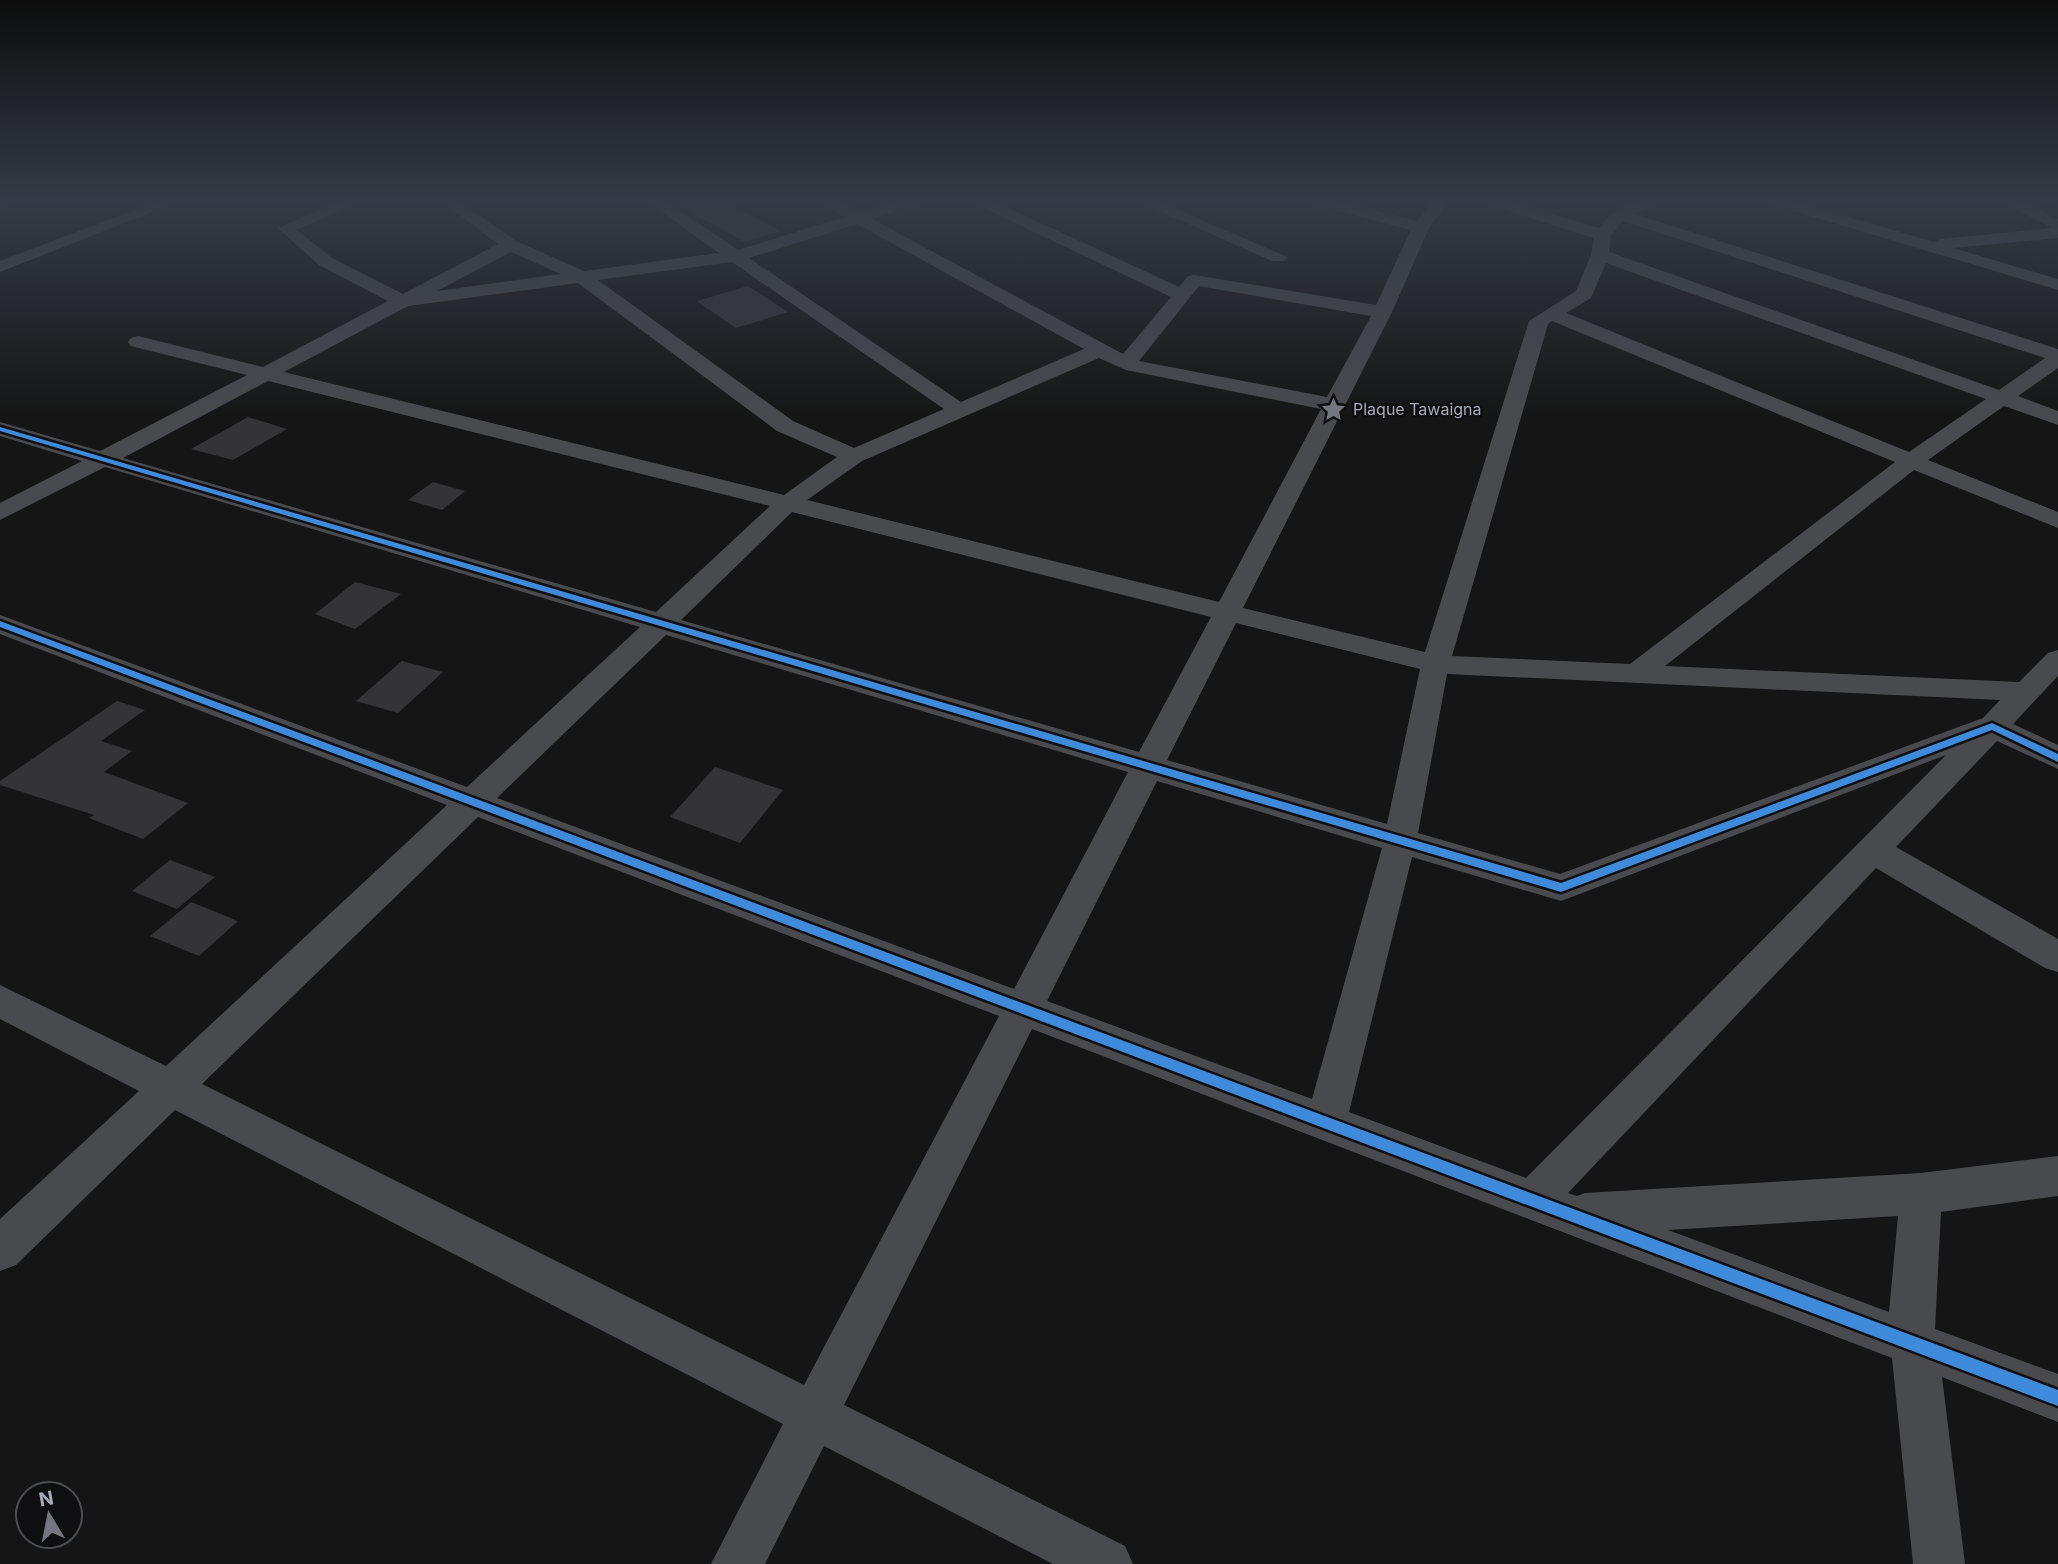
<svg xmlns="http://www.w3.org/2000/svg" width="2058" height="1564" font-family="Inter,sans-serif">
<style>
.building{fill:#343436}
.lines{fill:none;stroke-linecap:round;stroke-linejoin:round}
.street{fill:#494a4e;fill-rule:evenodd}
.cycleway-casing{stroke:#0f0f11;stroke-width:5}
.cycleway{fill:#408adc;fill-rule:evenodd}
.labels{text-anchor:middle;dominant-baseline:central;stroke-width:5;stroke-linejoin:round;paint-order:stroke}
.far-poi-label{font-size:16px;fill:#a5abb7;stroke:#0f0f11;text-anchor:start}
</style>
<rect width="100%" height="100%" fill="#151515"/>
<!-- building -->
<g class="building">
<path d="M 709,199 L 720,199 L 780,231 L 745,242 L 680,206 Z"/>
<path d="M 748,286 L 788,312 L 736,328 L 697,301 Z"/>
<path d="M 248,417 L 287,429 L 233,460 L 191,449 Z"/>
<path d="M 433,482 L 465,491 L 442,510 L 408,500 Z"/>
<path d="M 355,582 L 401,594 L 355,629 L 315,614 Z"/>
<path d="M 402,661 L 443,672 L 398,713 L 356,701 Z"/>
<path d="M 117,701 L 145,710 L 101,741 L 132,751 L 104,772 L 188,803 L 143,839 L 89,818 L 94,815 L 0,785 L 0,781 Z"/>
<path d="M 715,767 L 783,790 L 740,843 L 670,817 Z"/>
<path d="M 170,860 L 215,877 L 177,909 L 132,891 Z"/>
<path d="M 191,902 L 238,921 L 199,956 L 150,936 Z"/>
</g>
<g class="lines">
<!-- street -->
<g class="street">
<path d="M 0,199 L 21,199 L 0,208 Z"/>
<path d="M 163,199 L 185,199 L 0,272 L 0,261 Z"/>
<path d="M 345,199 L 366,199 L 297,230 L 332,258 L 403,294 L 498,244 L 438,199 L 456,199 L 516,241 L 584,271 L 719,253 L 644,199 L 662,199 L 738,250 L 844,217 L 815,199 L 834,199 L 860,212 L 904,199 L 928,199 L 926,202 L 872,219 L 1123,354 L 1171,297 L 971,202 L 969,199 L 989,199 L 1179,287 L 1188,276 L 1194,275 L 1376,305 L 1411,230 L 1304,202 L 1302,199 L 1328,199 L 1417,221 L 1426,210 L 1429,199 L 1445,199 L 1442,211 L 1429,228 L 1392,312 L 1243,608 L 1425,652 L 1529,321 L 1576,291 L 1591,255 L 1594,238 L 1480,202 L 1478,199 L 1502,199 L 1599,228 C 1618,204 1635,199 1666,199 L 1664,202 L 1635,214 L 2058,349 L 2058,368 L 2018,396 L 2058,411 L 2058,425 L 2004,406 L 1928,460 L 2058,512 L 2058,528 L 1914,470 L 1665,666 L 2019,682 L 2048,653 L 2058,650 L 2058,676 L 2013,724 L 2058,745 L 2058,769 L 1997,741 L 1896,847 L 2058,939 L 2058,972 L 2045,968 L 1876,868 L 1568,1193 L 1577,1196 L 1585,1193 L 1921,1173 L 2058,1156 L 2058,1196 L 1941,1212 L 1935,1329 L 2058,1374 L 2058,1422 L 1942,1377 L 1965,1564 L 1913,1564 L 1892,1358 L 1032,1029 L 844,1405 L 1125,1546 L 1133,1564 L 1053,1564 L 824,1446 L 765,1564 L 711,1564 L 783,1424 L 175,1110 L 16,1265 L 0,1271 L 0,1219 L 139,1091 L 0,1019 L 0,985 L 166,1066 L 447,805 L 0,634 L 0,615 L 467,787 L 640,627 L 105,467 L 0,520 L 0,503 L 82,461 L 0,436 L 0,422 L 100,451 L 247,375 L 131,346 L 128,342 L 131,338 L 138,336 L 263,367 L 388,301 L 319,265 L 278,228 ZM 1623,221 L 2045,358 L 1999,390 L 1609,252 L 1611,235 ZM 857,224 L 1084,349 L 961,402 L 749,258 ZM 511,252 L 561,274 L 437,291 ZM 732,262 L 944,409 L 854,448 L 793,421 L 598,280 ZM 1606,263 L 1986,399 L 1909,452 L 1566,313 L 1591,298 ZM 578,283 L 777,431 L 837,457 L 784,495 L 284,372 L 408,306 ZM 1199,286 L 1371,316 L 1327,397 L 1139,361 ZM 1552,321 L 1895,462 L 1630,664 L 1452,656 L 1548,324 ZM 1099,358 L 1126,370 L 1321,409 L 1219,602 L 807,500 L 862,461 ZM 268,381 L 770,506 L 656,612 L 123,458 ZM 792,512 L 1211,617 L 1139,752 L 681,620 ZM 1236,623 L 1420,669 L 1387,824 L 1167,760 ZM 666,635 L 1128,772 L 1014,989 L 497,798 ZM 1447,674 L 2000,700 L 1983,718 L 1560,874 L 1418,833 ZM 1946,755 L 1526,1178 L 1349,1112 L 1412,857 L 1561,901 ZM 1157,781 L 1382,848 L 1312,1099 L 1047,1001 ZM 478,817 L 999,1016 L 804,1385 L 202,1084 ZM 1898,1216 L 1889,1312 L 1668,1230 Z"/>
<path d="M 1133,199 L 1154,199 L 1287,257 L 1284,261 L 1272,261 Z"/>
<path d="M 1762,199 L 1786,199 L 1934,242 L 1941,239 L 2052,228 L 1996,199 L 2016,199 L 2058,219 L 2058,238 L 1953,248 L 2058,279 L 2058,290 L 1764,202 Z"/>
</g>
<defs>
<g id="cycleway">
<path d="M 0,427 L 1561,883 L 1992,723 L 2058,754 L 2058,762 L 1992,730 L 1561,892 L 0,431 Z"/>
<path d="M 0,621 L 2058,1390 L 2058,1406 L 0,627 Z"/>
</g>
</defs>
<!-- cycleway casing -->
<use href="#cycleway" class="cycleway-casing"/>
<!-- cycleway -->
<use href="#cycleway" class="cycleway"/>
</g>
<!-- sky -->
<linearGradient id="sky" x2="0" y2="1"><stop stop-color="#0c0c0c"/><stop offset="0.48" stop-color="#353b46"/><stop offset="1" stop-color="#353b46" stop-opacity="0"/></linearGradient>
<rect width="2058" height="418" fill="url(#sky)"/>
<!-- icons -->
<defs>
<symbol id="sight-bare" viewBox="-9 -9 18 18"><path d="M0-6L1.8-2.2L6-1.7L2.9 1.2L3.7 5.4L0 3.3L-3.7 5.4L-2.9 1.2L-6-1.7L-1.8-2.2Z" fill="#73767e" stroke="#0f0f11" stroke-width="2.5" paint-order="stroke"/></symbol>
</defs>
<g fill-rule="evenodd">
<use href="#sight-bare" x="1316" y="392" width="35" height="35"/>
</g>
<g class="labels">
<!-- far-poi labels -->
<g class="far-poi-label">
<text x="1353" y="409">Plaque Tawaigna</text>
</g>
</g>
<!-- north arrow -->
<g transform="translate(49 1515) rotate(350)"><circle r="33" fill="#0f0f11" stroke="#4b4d53" stroke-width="2"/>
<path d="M0-5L12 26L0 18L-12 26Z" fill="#73767e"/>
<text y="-10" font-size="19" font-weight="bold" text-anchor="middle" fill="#a5abb7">N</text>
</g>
</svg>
